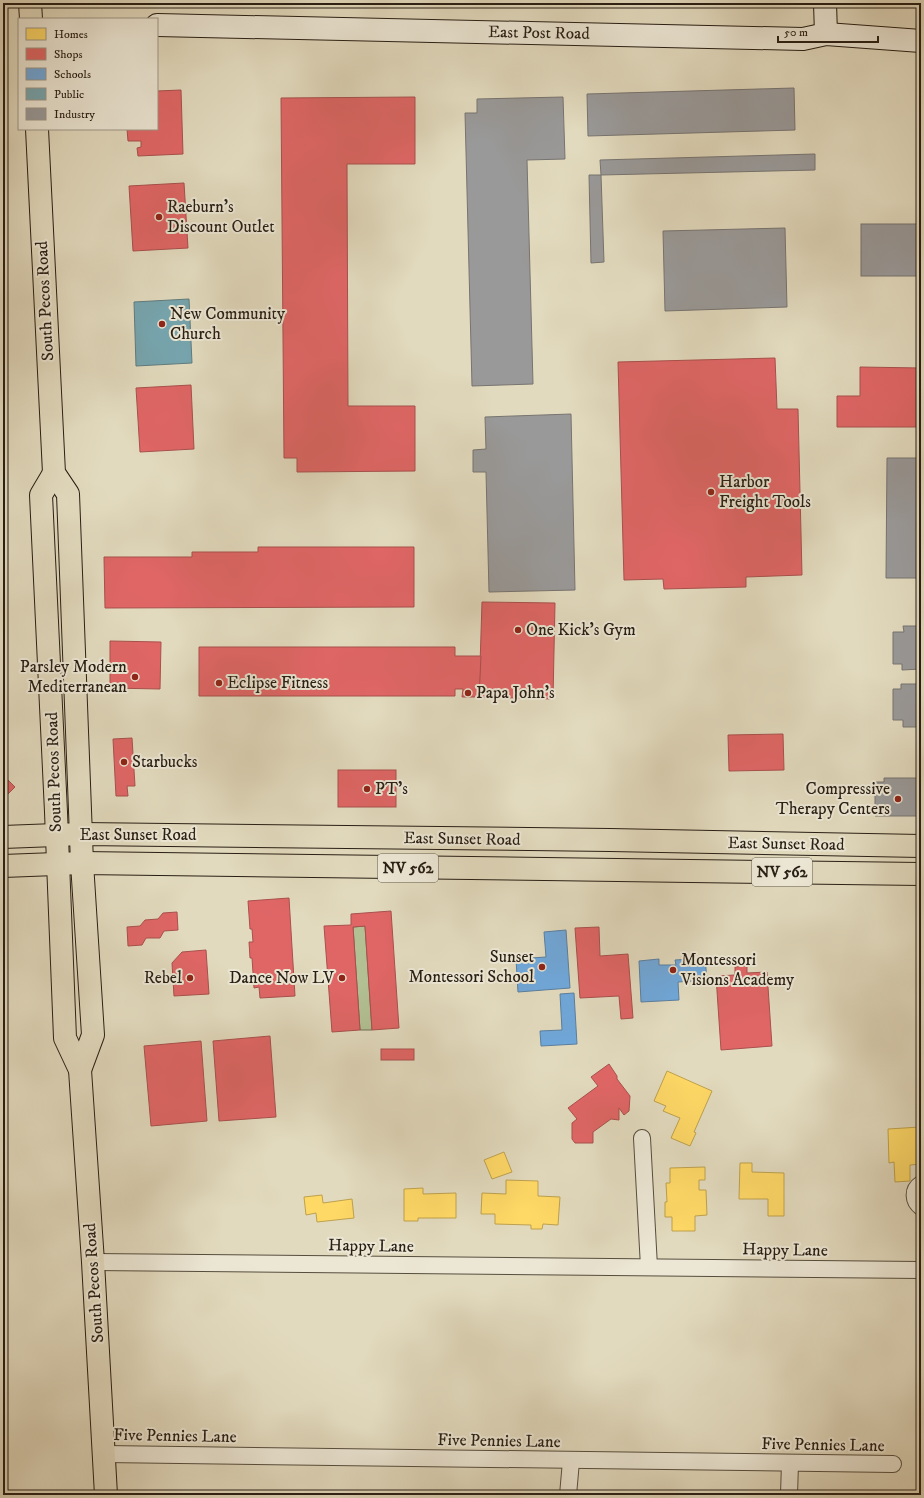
<svg xmlns="http://www.w3.org/2000/svg" width="924" height="1498" font-family="'IM FELL DW Pica',serif">
<style>
.green{fill:#b2c093;stroke:#6d6f54}
.homes{fill:#ffd966;stroke:#bea14d}
.shops{fill:#e06666;stroke:#a9504d}
.schools{fill:#6fa8dc;stroke:#5a7fa0}
.public{fill:#76a5af;stroke:#5f7c80}
.industry{fill:#999;stroke:#777471}
.lines{fill:none;stroke-linecap:round;stroke-linejoin:round}
.street-casing{stroke:#564d3e;stroke-width:18}
.secondary-casing{stroke:#281e14;stroke-width:24}
.primary-casing{stroke:#281e14;stroke-width:24}
.street{stroke:#ece7d5;stroke-width:16}
.secondary{stroke:#ece7d5;stroke-width:22}
.primary{stroke:#e2dabe;stroke-width:22}
.poi-dot{fill:#8f2418;stroke:#ece7d5;stroke-width:1.5}
.labels{text-anchor:middle;dominant-baseline:central;stroke-width:4;stroke-linejoin:round;paint-order:stroke}
.shield{fill:#ece7d5;stroke:#635a4e;stroke-width:1}
.shield-label{font-size:16px;font-weight:bold;fill:#281e14}
.street-label{font-size:17px;fill:#281e14;stroke:#ece7d5}
.poi-label{font-size:17px;fill:#281e14;stroke:#ece7d5;text-anchor:start}
</style>
<rect width="100%" height="100%" fill="#e2dabe"/>
<filter id="stains"><feTurbulence type="fractalNoise" baseFrequency=".005" numOctaves="4"/><feColorMatrix values="0 0 0 0 .2 0 0 0 0 .09 0 0 0 0 .02 0 0 0 .5 -.17"/></filter>
<radialGradient id="worn" r=".72"><stop offset=".6" stop-color="#630" stop-opacity="0"/><stop offset="1" stop-color="#630" stop-opacity=".3"/></radialGradient>
<!-- green -->
<path class="green" d="M 365,926 L 372,1030 L 360,1030 L 353,927 Z"/>
<!-- homes -->
<g class="homes">
<path d="M 667,1071 L 712,1091 L 694,1132 L 696,1133 L 690,1146 L 671,1138 L 680,1118 L 663,1111 L 666,1106 L 654,1101 Z"/>
<path d="M 920,1127 L 921,1164 L 910,1165 L 910,1181 L 895,1182 L 894,1162 L 889,1163 L 888,1129 Z"/>
<path d="M 504,1152 L 512,1172 L 492,1179 L 484,1160 Z"/>
<path d="M 740,1163 L 752,1163 L 752,1172 L 784,1173 L 784,1216 L 768,1216 L 768,1199 L 739,1199 Z"/>
<path d="M 705,1167 L 705,1180 L 699,1180 L 699,1190 L 706,1190 L 707,1215 L 695,1216 L 695,1231 L 672,1231 L 672,1217 L 665,1217 L 665,1202 L 667,1202 L 666,1183 L 670,1183 L 670,1168 Z"/>
<path d="M 506,1180 L 538,1181 L 538,1196 L 560,1197 L 558,1225 L 543,1224 L 542,1229 L 531,1229 L 531,1225 L 495,1224 L 495,1214 L 481,1214 L 482,1193 L 506,1194 Z"/>
<path d="M 423,1188 L 423,1194 L 456,1193 L 456,1218 L 418,1218 L 418,1221 L 404,1221 L 404,1189 Z"/>
<path d="M 322,1195 L 323,1203 L 352,1199 L 354,1218 L 317,1222 L 316,1213 L 306,1215 L 304,1197 Z"/>
</g>
<!-- shops -->
<g class="shops">
<path d="M 181,90 L 183,154 L 138,156 L 137,148 L 141,147 L 141,141 L 128,141 L 127,129 L 157,129 L 157,91 Z"/>
<path d="M 415,97 L 415,164 L 347,164 L 348,406 L 415,406 L 415,471 L 297,472 L 297,458 L 284,458 L 281,98 Z"/>
<path d="M 184,183 L 188,248 L 133,251 L 129,186 Z"/>
<path d="M 775,358 L 777,409 L 798,409 L 802,575 L 746,577 L 746,587 L 664,589 L 663,579 L 624,580 L 618,362 Z"/>
<path d="M 860,367 L 921,368 L 921,427 L 837,427 L 837,396 L 860,396 Z"/>
<path d="M 191,385 L 194,449 L 140,452 L 136,388 Z"/>
<path d="M 258,547 L 414,547 L 414,607 L 105,608 L 104,557 L 192,557 L 192,552 L 258,552 Z"/>
<path d="M 482,602 L 555,603 L 553,699 L 479,697 Z"/>
<path d="M 110,641 L 161,642 L 160,689 L 110,688 Z"/>
<path d="M 199,647 L 455,647 L 455,656 L 481,656 L 479,697 L 462,697 L 463,689 L 455,689 L 455,696 L 199,696 Z"/>
<path d="M 783,734 L 784,770 L 729,771 L 728,735 Z"/>
<path d="M 132,738 L 135,786 L 127,786 L 128,796 L 116,796 L 113,739 Z"/>
<rect x="338" y="770" width="58" height="37"/>
<path d="M 3,775 L 15,787 L 3,799 Z"/>
<path d="M 289,898 L 295,996 L 260,998 L 259,987 L 254,988 L 252,958 L 250,958 L 249,942 L 253,942 L 252,929 L 250,929 L 248,901 Z"/>
<path d="M 391,911 L 399,1028 L 372,1030 L 365,926 L 353,927 L 360,1030 L 332,1032 L 324,926 L 351,925 L 351,914 Z"/>
<path d="M 177,912 L 178,930 L 164,931 L 160,938 L 146,938 L 142,945 L 128,946 L 127,927 L 140,926 L 145,920 L 158,919 L 163,913 Z"/>
<path d="M 599,927 L 600,956 L 628,954 L 633,1018 L 621,1019 L 619,996 L 580,998 L 575,928 Z"/>
<path d="M 206,950 L 209,994 L 174,996 L 172,963 L 182,952 Z"/>
<path d="M 747,966 L 747,973 L 767,972 L 772,1046 L 721,1050 L 716,976 L 735,975 L 735,967 Z"/>
<path d="M 270,1036 L 276,1117 L 219,1121 L 213,1041 Z"/>
<path d="M 201,1041 L 207,1121 L 151,1126 L 144,1046 Z"/>
<rect x="381" y="1049" width="33" height="11"/>
<path d="M 609,1064 L 617,1076 L 617,1079 L 630,1096 L 629,1111 L 624,1115 L 619,1108 L 619,1120 L 611,1119 L 593,1132 L 593,1143 L 575,1143 L 572,1139 L 572,1123 L 577,1119 L 568,1108 L 598,1086 L 591,1077 Z"/>
</g>
<!-- schools -->
<g class="schools">
<path d="M 566,930 L 570,988 L 518,992 L 516,959 L 546,957 L 544,932 Z"/>
<path d="M 705,958 L 707,980 L 678,982 L 679,1000 L 641,1002 L 639,961 L 659,959 L 659,965 L 676,965 L 675,960 Z"/>
<path d="M 574,993 L 577,1044 L 541,1046 L 540,1031 L 562,1030 L 560,994 Z"/>
</g>
<!-- public -->
<path class="public" d="M 189,299 L 192,363 L 136,366 L 134,302 Z"/>
<!-- industry -->
<g class="industry">
<path d="M 794,88 L 795,130 L 588,136 L 587,94 Z"/>
<path d="M 563,97 L 565,159 L 527,160 L 533,384 L 472,386 L 465,113 L 477,113 L 477,99 Z"/>
<path d="M 815,154 L 815,170 L 601,175 L 604,262 L 591,263 L 589,175 L 601,175 L 600,160 Z"/>
<rect x="861" y="224" width="60" height="52"/>
<path d="M 785,228 L 787,307 L 665,311 L 663,231 Z"/>
<path d="M 571,414 L 575,590 L 489,592 L 486,472 L 473,472 L 473,450 L 486,449 L 485,417 Z"/>
<path d="M 887,458 L 921,458 L 921,578 L 886,578 Z"/>
<path d="M 903,626 L 921,626 L 921,669 L 902,670 L 902,664 L 893,664 L 893,632 L 904,632 Z"/>
<path d="M 901,684 L 921,684 L 921,727 L 903,727 L 903,720 L 893,720 L 893,689 L 901,689 Z"/>
<path d="M 884,778 L 921,778 L 921,816 L 875,816 L 875,782 L 884,782 Z"/>
</g>
<g class="lines">
<defs>
<g id="street">
<path d="M 642,1138 L 649,1267"/>
<path d="M 921,1184 C 912,1190 913,1201 921,1207"/>
<path d="M 93,1262 L 921,1270"/>
<path d="M 104,1454 L 893,1464"/>
<path d="M 568,1495 L 571,1461"/>
<path d="M 789,1495 L 790,1463"/>
</g>
<g id="secondary">
<path d="M 825,3 L 826,34"/>
<path d="M 157,25 L 803,39 L 826,34 L 921,41"/>
</g>
<g id="primary">
<path d="M 30,3 L 31,19"/>
<path d="M 37,129 L 54,473 L 68,494 L 82,863 L 93,1035 L 80,1070"/>
<path d="M 54,473 L 41,495 L 56,812 L 65,1038 L 80,1070 L 93,1262 L 106,1495"/>
<path d="M 3,837 L 82,834 L 610,840 L 921,846"/>
<path d="M 3,866 L 82,863 L 921,874"/>
</g>
</defs>
<!-- street casing -->
<use href="#street" class="street-casing"/>
<!-- secondary casing -->
<use href="#secondary" class="secondary-casing"/>
<!-- primary casing -->
<use href="#primary" class="primary-casing"/>
<!-- street -->
<use href="#street" class="street"/>
<!-- secondary -->
<use href="#secondary" class="secondary"/>
<!-- primary -->
<use href="#primary" class="primary"/>
</g>
<!-- markers -->
<g class="poi-dot">
<circle cx="159" cy="217" r="4"/>
<circle cx="162" cy="324" r="4"/>
<circle cx="711" cy="492" r="4"/>
<circle cx="518" cy="630" r="4"/>
<circle cx="135" cy="677" r="4"/>
<circle cx="219" cy="683" r="4"/>
<circle cx="468" cy="693" r="4"/>
<circle cx="124" cy="762" r="4"/>
<circle cx="367" cy="789" r="4"/>
<circle cx="898" cy="799" r="4"/>
<circle cx="542" cy="967" r="4"/>
<circle cx="673" cy="970" r="4"/>
<circle cx="190" cy="978" r="4"/>
<circle cx="342" cy="978" r="4"/>
</g>
<g class="labels">
<!-- shield labels -->
<g class="shield">
<rect x="378" y="854" width="60" height="28" rx="3"/>
<rect x="752" y="858" width="60" height="28" rx="3"/>
</g>
<g class="shield-label">
<text x="408" y="868">NV 562</text>
<text x="782" y="872">NV 562</text>
</g>
<!-- street labels -->
<g class="street-label">
<text transform="translate(539 33) rotate(1)">East Post Road</text>
<text transform="translate(45 301) rotate(-93)">South Pecos Road</text>
<text transform="translate(54 772) rotate(-92)">South Pecos Road</text>
<text x="138" y="835">East Sunset Road</text>
<text transform="translate(462 839) rotate(1)">East Sunset Road</text>
<text transform="translate(786 844) rotate(1)">East Sunset Road</text>
<text transform="translate(371 1246) rotate(1)">Happy Lane</text>
<text transform="translate(785 1250) rotate(1)">Happy Lane</text>
<text transform="translate(94 1283) rotate(-94)">South Pecos Road</text>
<text transform="translate(175 1436) rotate(1)">Five Pennies Lane</text>
<text transform="translate(499 1441) rotate(1)">Five Pennies Lane</text>
<text transform="translate(823 1445) rotate(1)">Five Pennies Lane</text>
</g>
<!-- poi labels -->
<g class="poi-label">
<text x="167" y="207">Raeburn's<tspan x="167" dy="20">Discount Outlet</tspan></text>
<text x="170" y="314">New Community<tspan x="170" dy="20">Church</tspan></text>
<text x="719" y="482">Harbor<tspan x="719" dy="20">Freight Tools</tspan></text>
<text x="526" y="630">One Kick's Gym</text>
<text x="127" y="667" text-anchor="end">Parsley Modern<tspan x="127" dy="20">Mediterranean</tspan></text>
<text x="227" y="683">Eclipse Fitness</text>
<text x="476" y="693">Papa John's</text>
<text x="132" y="762">Starbucks</text>
<text x="375" y="789">PT's</text>
<text x="890" y="789" text-anchor="end">Compressive<tspan x="890" dy="20">Therapy Centers</tspan></text>
<text x="534" y="957" text-anchor="end">Sunset<tspan x="534" dy="20">Montessori School</tspan></text>
<text x="681" y="960">Montessori<tspan x="681" dy="20">Visions Academy</tspan></text>
<text x="182" y="978" text-anchor="end">Rebel</text>
<text x="334" y="978" text-anchor="end">Dance Now LV</text>
</g>
</g>
<!-- margin -->
<rect width="924" height="1498" fill="none" stroke="#e2dabe" stroke-width="16"/>
<rect x="4" y="4" width="916" height="1490" fill="none" stroke="#281e14" stroke-width="2"/>
<rect x="8" y="8" width="908" height="1482" fill="none" stroke="#281e14"/>
<!-- legend -->
<rect x="18" y="18" width="140" height="112" fill="#ece7d5" stroke="#9e9788"/>
<rect x="26" y="28" width="20" height="12" fill="#ffd966" stroke="#9e9788"/>
<text x="54" y="38" font-size="12" fill="#281e14">Homes</text>
<rect x="26" y="48" width="20" height="12" fill="#e06666" stroke="#9e9788"/>
<text x="54" y="58" font-size="12" fill="#281e14">Shops</text>
<rect x="26" y="68" width="20" height="12" fill="#6fa8dc" stroke="#9e9788"/>
<text x="54" y="78" font-size="12" fill="#281e14">Schools</text>
<rect x="26" y="88" width="20" height="12" fill="#76a5af" stroke="#9e9788"/>
<text x="54" y="98" font-size="12" fill="#281e14">Public</text>
<rect x="26" y="108" width="20" height="12" fill="#999999" stroke="#9e9788"/>
<text x="54" y="118" font-size="12" fill="#281e14">Industry</text>
<!-- scale -->
<path d="M778 36v6h100v-6" fill="none" stroke="#281e14" stroke-width="2"/>
<text x="784" y="36" font-size="12" fill="#281e14" stroke="#ece7d5" stroke-width="3" paint-order="stroke">50 m</text>
<rect width="100%" height="100%" filter="url(#stains)"/>
<rect width="100%" height="100%" fill="url(#worn)"/>
</svg>
